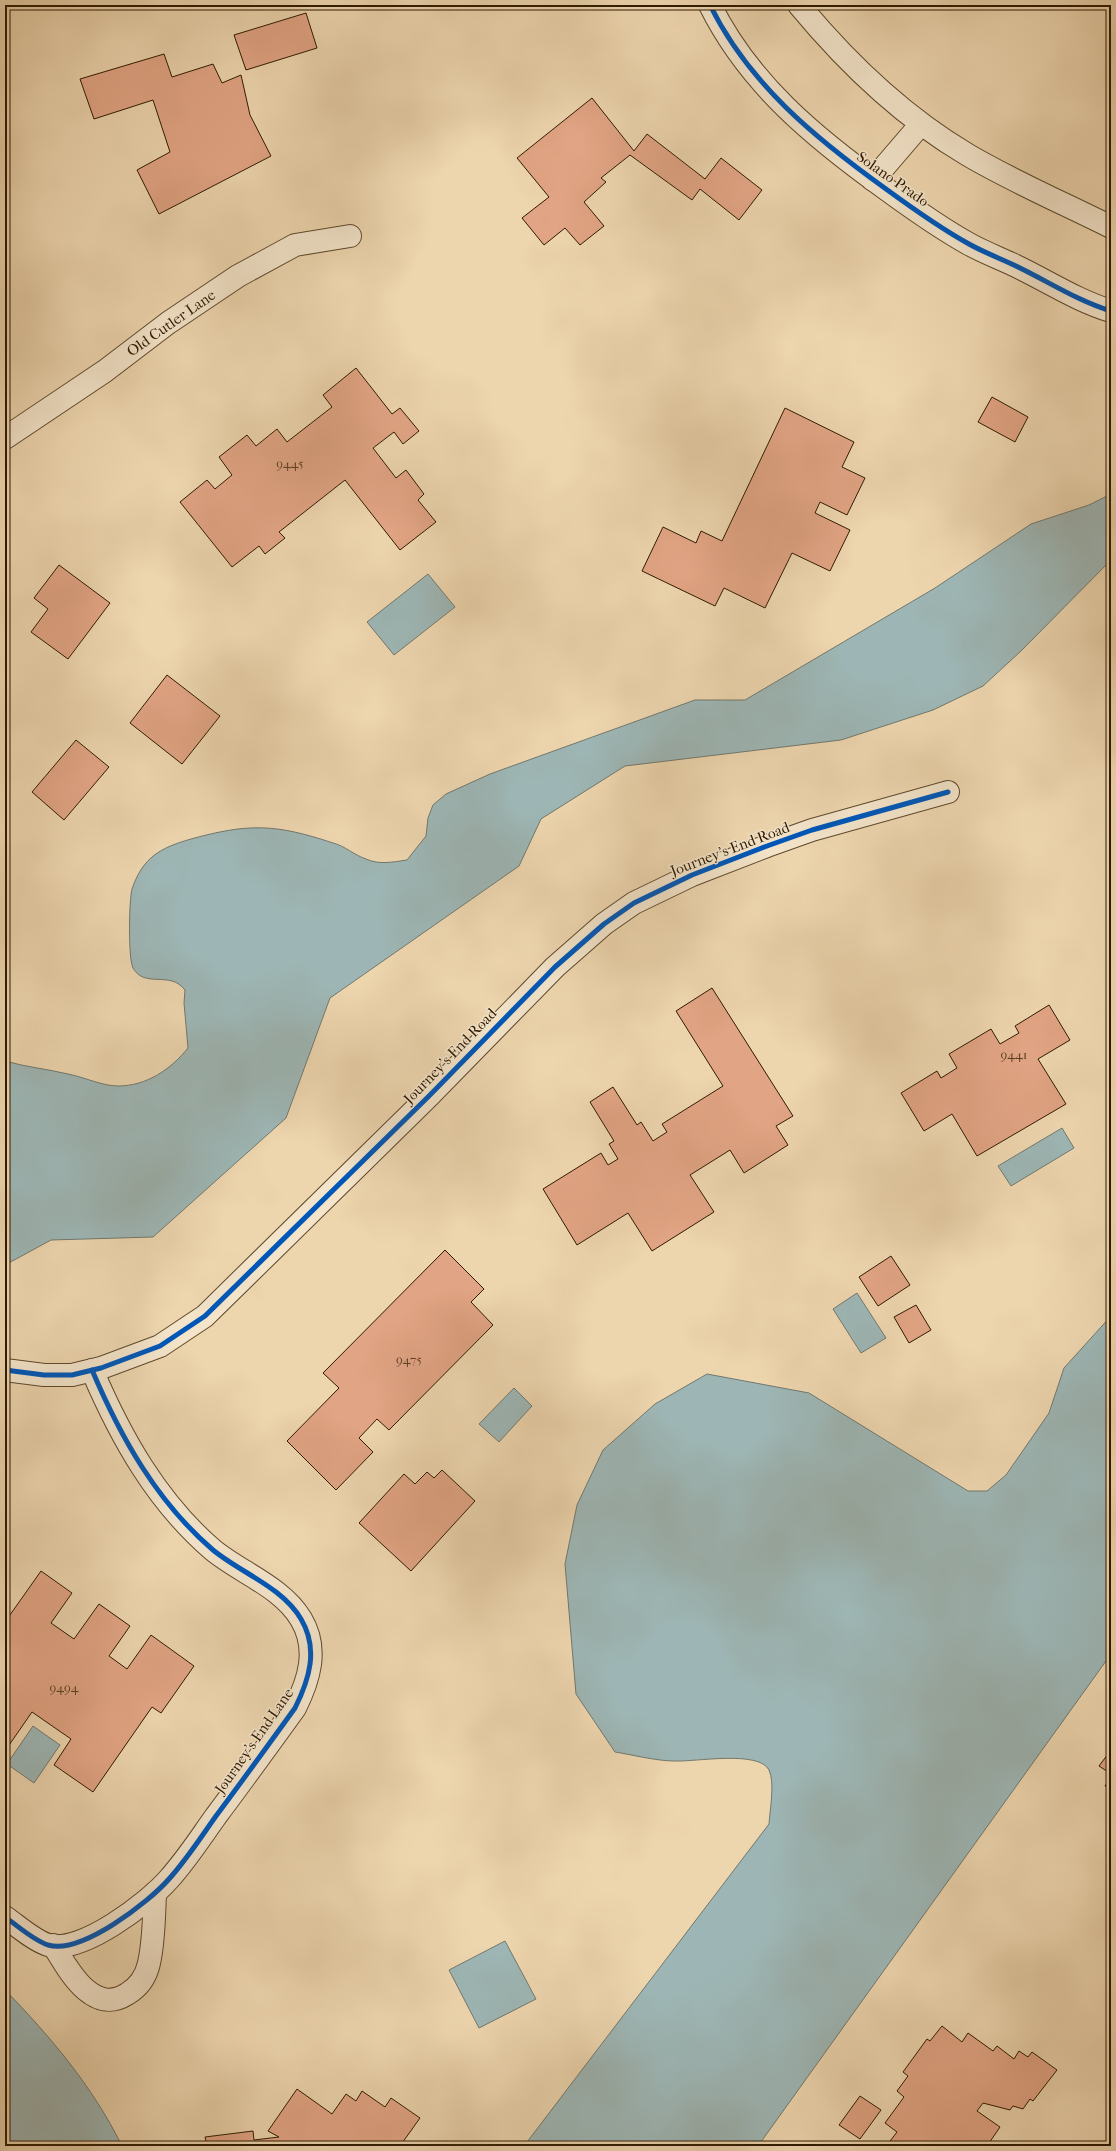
<svg xmlns="http://www.w3.org/2000/svg" width="1116" height="2151" font-family="'IM FELL French Canon',serif">
<style>
.water{fill:#9db6b5;stroke:#71786d}
.building{fill:#e1a484;stroke:#2f1a00}
.lines{fill:none;stroke-linecap:round;stroke-linejoin:round}
.minor-casing{stroke:#5e492c;stroke-width:24}
.minor{stroke:#f3e4ca;stroke-width:22}
.cycleway-casing{stroke:#f3e4ca;stroke-width:8}
.cycleway{stroke:#0057b8;stroke-width:5}
.labels{text-anchor:middle;dominant-baseline:central;stroke-width:3;stroke-linejoin:round;paint-order:stroke}
.number-label{font-size:13px;fill:#5c3c21}
.street-label{font-size:15px;fill:#2f1a00;stroke:#f3e4ca}
</style>
<rect width="100%" height="100%" fill="#edd5ae"/>
<filter id="stains"><feTurbulence type="fractalNoise" baseFrequency=".005" numOctaves="4"/><feColorMatrix values="0 0 0 0 .2 0 0 0 0 .09 0 0 0 0 .02 0 0 0 .5 -.17"/></filter>
<radialGradient id="worn" r=".72"><stop offset=".6" stop-color="#630" stop-opacity="0"/><stop offset="1" stop-color="#630" stop-opacity=".3"/></radialGradient>
<!-- water -->
<g class="water">
<path d="M 1111,494 L 1111,560 L 1021,651 L 983,686 L 933,710 L 841,740 L 625,766 L 541,819 L 519,866 L 330,998 L 286,1118 L 153,1237 L 51,1240 L 5,1265 L 5,1061 C 26,1067 47,1069 68,1074 C 84,1077 102,1086 118,1086 C 147,1086 171,1069 188,1048 L 184,1003 L 185,990 C 170,970 145,989 133,968 C 128,958 129,900 132,889 C 143,857 160,848 191,839 C 249,823 276,824 333,843 C 345,846 354,855 366,859 C 379,865 393,862 407,860 L 426,836 L 428,818 L 433,805 L 446,794 L 490,774 L 695,700 L 745,700 L 935,588 L 1031,524 L 1089,505 Z"/>
<path d="M 428,574 L 455,607 L 394,655 L 367,622 Z"/>
<path d="M 1062,1128 L 1074,1148 L 1011,1186 L 998,1166 Z"/>
<path d="M 857,1293 L 886,1338 L 861,1353 L 833,1309 Z"/>
<path d="M 1111,1316 L 1111,1654 L 758,2146 L 524,2146 L 769,1824 C 770,1810 775,1782 769,1770 C 759,1750 695,1762 675,1761 C 656,1761 634,1755 615,1752 L 576,1694 L 565,1564 L 577,1505 L 603,1450 L 655,1404 L 707,1374 L 809,1393 L 968,1491 L 987,1491 L 1006,1475 L 1049,1413 L 1064,1368 Z"/>
<path d="M 514,1388 L 532,1406 L 499,1442 L 479,1424 Z"/>
<path d="M 33,1726 L 60,1745 L 34,1783 L 7,1764 Z"/>
<path d="M 505,1941 L 536,1999 L 479,2028 L 449,1970 Z"/>
<path d="M 5,1990 C 50,2036 93,2087 122,2146 L 5,2146 Z"/>
</g>
<!-- building -->
<g class="building">
<path d="M 306,13 L 317,48 L 246,70 L 234,35 Z"/>
<path d="M 164,54 L 172,77 L 213,64 L 222,83 L 241,75 L 250,115 L 271,156 L 159,214 L 137,170 L 170,152 L 153,100 L 94,119 L 80,79 Z"/>
<path d="M 592,98 L 634,151 L 647,134 L 705,179 L 721,158 L 762,190 L 739,220 L 700,189 L 692,200 L 630,155 L 601,178 L 606,182 L 584,202 L 604,226 L 580,245 L 565,228 L 544,245 L 522,218 L 549,197 L 517,158 Z"/>
<path d="M 356,368 L 392,414 L 400,408 L 419,431 L 403,444 L 394,432 L 373,448 L 396,478 L 406,470 L 424,494 L 418,500 L 436,522 L 400,550 L 345,480 L 279,532 L 285,538 L 265,554 L 259,546 L 232,567 L 180,502 L 207,480 L 215,489 L 232,475 L 219,457 L 247,435 L 256,446 L 277,429 L 287,442 L 332,407 L 323,395 Z"/>
<path d="M 992,397 L 1028,417 L 1015,442 L 978,422 Z"/>
<path d="M 785,408 L 854,442 L 842,467 L 865,478 L 847,515 L 820,502 L 815,513 L 850,530 L 830,571 L 792,553 L 765,608 L 724,588 L 715,606 L 642,571 L 663,527 L 696,543 L 701,531 L 722,541 Z"/>
<path d="M 59,565 L 110,603 L 68,659 L 31,632 L 48,609 L 34,598 Z"/>
<path d="M 167,675 L 220,716 L 182,764 L 130,723 Z"/>
<path d="M 76,740 L 109,767 L 64,820 L 32,792 Z"/>
<path d="M 712,988 L 793,1116 L 776,1126 L 788,1145 L 744,1173 L 730,1150 L 690,1175 L 714,1212 L 652,1251 L 628,1213 L 577,1245 L 543,1189 L 601,1153 L 608,1165 L 618,1159 L 609,1144 L 614,1141 L 590,1102 L 613,1087 L 637,1125 L 641,1122 L 653,1141 L 667,1132 L 662,1124 L 723,1086 L 676,1011 Z"/>
<path d="M 1049,1005 L 1070,1040 L 1038,1059 L 1066,1104 L 977,1156 L 952,1114 L 924,1131 L 901,1093 L 937,1071 L 941,1078 L 957,1068 L 949,1054 L 991,1029 L 1000,1044 L 1019,1033 L 1015,1026 Z"/>
<path d="M 445,1250 L 484,1289 L 471,1302 L 493,1325 L 389,1430 L 377,1419 L 359,1438 L 373,1452 L 336,1490 L 287,1441 L 339,1388 L 323,1373 Z"/>
<path d="M 891,1256 L 910,1285 L 878,1306 L 859,1277 Z"/>
<path d="M 916,1305 L 931,1330 L 909,1343 L 894,1317 Z"/>
<path d="M 442,1470 L 475,1501 L 411,1571 L 359,1523 L 404,1474 L 415,1484 L 427,1472 L 434,1478 Z"/>
<path d="M 41,1571 L 72,1593 L 51,1623 L 74,1639 L 99,1604 L 130,1626 L 109,1656 L 127,1669 L 151,1635 L 194,1666 L 161,1713 L 152,1707 L 93,1792 L 54,1765 L 71,1739 L 32,1712 L 5,1751 L 5,1622 Z"/>
<path d="M 1111,1750 L 1111,1774 L 1099,1766 Z"/>
<path d="M 1111,1777 L 1111,1790 L 1105,1786 Z"/>
<path d="M 942,2026 L 962,2042 L 968,2033 L 993,2051 L 997,2046 L 1014,2059 L 1019,2051 L 1028,2057 L 1032,2052 L 1057,2070 L 1033,2101 L 1030,2099 L 1023,2109 L 1013,2106 L 1010,2110 L 983,2103 L 977,2111 L 1000,2127 L 987,2146 L 889,2146 L 887,2145 L 897,2132 L 885,2123 L 904,2097 L 897,2091 L 908,2076 L 903,2072 L 927,2039 L 930,2041 Z"/>
<path d="M 297,2089 L 332,2114 L 346,2094 L 356,2101 L 362,2091 L 385,2107 L 391,2098 L 420,2118 L 400,2146 L 207,2146 L 205,2137 L 253,2131 L 254,2140 L 279,2137 L 268,2131 Z"/>
<path d="M 860,2096 L 881,2110 L 860,2139 L 839,2125 Z"/>
</g>
<g class="lines">
<defs>
<g id="minor">
<path d="M 710,5 C 749,84 815,138 886,189 C 912,208 940,228 969,244 C 985,253 1002,259 1018,267 C 1049,282 1078,301 1111,311"/>
<path d="M 799,5 C 847,63 902,116 968,155 C 1014,182 1063,203 1111,227"/>
<path d="M 873,180 L 921,124"/>
<path d="M 5,438 L 105,371 L 168,323 L 238,276 L 295,245 L 350,236"/>
<path d="M 5,1370 L 44,1375 L 72,1375 L 101,1368 L 160,1346 L 205,1316 L 429,1096 L 555,967 L 604,924 L 634,903 L 692,875 L 767,846 L 812,830 L 948,792"/>
<path d="M 5,1917 C 18,1926 33,1940 48,1945 C 81,1955 149,1902 169,1879 C 187,1859 201,1837 216,1816 C 243,1780 269,1744 295,1708 C 309,1680 319,1649 301,1619 C 282,1587 241,1573 213,1550 C 157,1502 121,1438 92,1370"/>
<path d="M 53,1945 C 68,1969 92,2016 127,1994 C 139,1987 146,1977 149,1963 C 154,1941 154,1916 155,1893"/>
</g>
</defs>
<!-- minor casing -->
<use href="#minor" class="minor-casing"/>
<!-- minor -->
<use href="#minor" class="minor"/>
<defs>
<g id="cycleway">
<path d="M 710,5 C 749,84 815,138 886,189 C 912,208 940,228 969,244 C 985,253 1002,259 1018,267 C 1049,282 1078,301 1111,311"/>
<path d="M 5,1370 L 44,1375 L 72,1375 L 101,1368 L 160,1346 L 205,1316 L 429,1096 L 555,967 L 604,924 L 634,903 L 692,875 L 767,846 L 812,830 L 948,792"/>
<path d="M 5,1917 C 18,1926 33,1940 48,1945 C 81,1955 149,1902 169,1879 C 187,1859 201,1837 216,1816 C 243,1780 269,1744 295,1708 C 309,1680 319,1649 301,1619 C 282,1587 241,1573 213,1550 C 157,1502 121,1438 92,1370"/>
</g>
</defs>
<!-- cycleway casing -->
<use href="#cycleway" class="cycleway-casing"/>
<!-- cycleway -->
<use href="#cycleway" class="cycleway"/>
</g>
<g class="labels">
<!-- number labels -->
<g class="number-label">
<text x="290" y="463">9445</text>
<text x="1014" y="1054">9441</text>
<text x="409" y="1359">9475</text>
<text x="64" y="1687">9494</text>
</g>
<!-- street labels -->
<g class="street-label">
<text transform="translate(893 179) rotate(35)">Solano Prado</text>
<text transform="translate(171 323) rotate(-35)">Old Cutler Lane</text>
<text transform="translate(730 849) rotate(-21)">Journey's End Road</text>
<text transform="translate(450 1056) rotate(-46)">Journey's End Road</text>
<text transform="translate(254 1741) rotate(-55)">Journey's End Lane</text>
</g>
</g>
<!-- margin -->
<rect width="1116" height="2151" fill="none" stroke="#edd5ae" stroke-width="20"/>
<rect x="6" y="6" width="1104" height="2139" fill="none" stroke="#2f1a00" stroke-width="2"/>
<rect x="10" y="10" width="1096" height="2131" fill="none" stroke="#2f1a00"/>
<rect width="100%" height="100%" filter="url(#stains)"/>
<rect width="100%" height="100%" fill="url(#worn)"/>
</svg>
